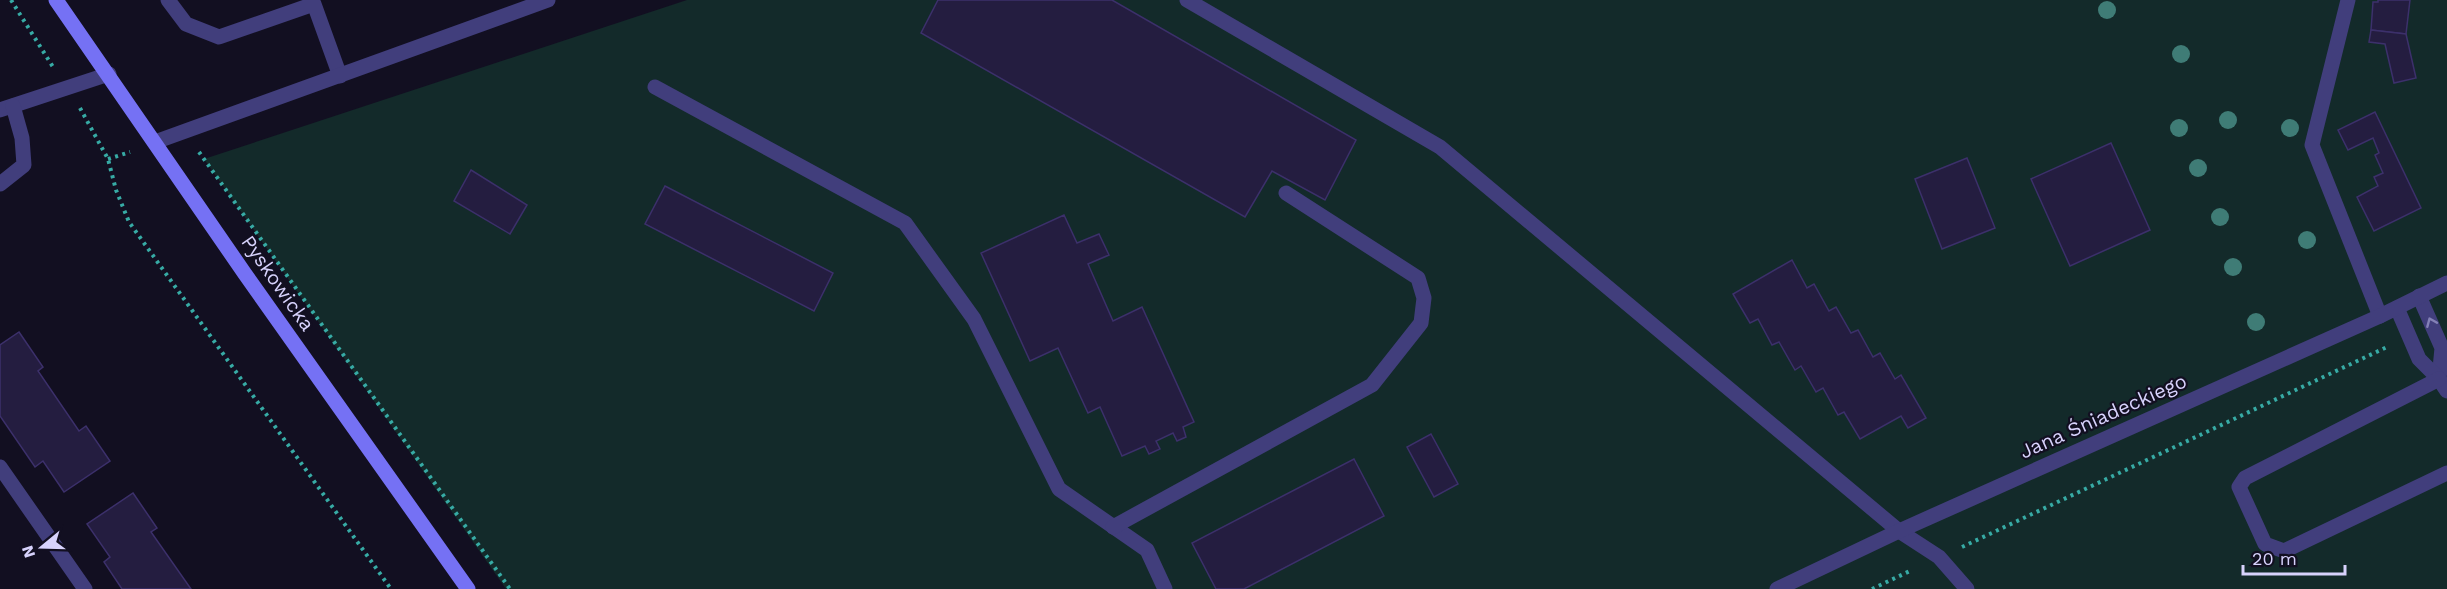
<svg xmlns="http://www.w3.org/2000/svg" width="2447" height="589" font-family="'Work Sans',sans-serif">
<style>
.green{fill:#132a2a}
.building{fill:#241d40;stroke:#3c306b;stroke-width:1.5}
.lines{fill:none;stroke-linecap:round;stroke-linejoin:round}
.path{stroke:#37aba5;stroke-width:4;stroke-dasharray:3 4.5;stroke-linecap:butt}
.lane{stroke:#413e7c;stroke-width:15}
.street{stroke:#413e7c;stroke-width:15}
.secondary{stroke:#7571f4;stroke-width:15}
.tree{fill:#3f7c76}
.oneway{stroke:#8481b6}
.labels{text-anchor:middle;dominant-baseline:central;stroke-width:4.5;stroke-linejoin:round;paint-order:stroke}
.street-label{font-size:20px;fill:#d7d2fc;stroke:#120f21}
</style>
<rect width="100%" height="100%" fill="#120f21"/>
<!-- green -->
<path class="green" d="M 687,0 L 2447,0 L 2447,589 L 506,589 L 204,159 Z"/>
<!-- building -->
<g class="building">
<path d="M 938,0 L 1112,0 L 1356,140 L 1325,200 L 1272,171 L 1245,217 L 921,33 Z"/>
<path d="M 2378,0 L 2410,0 L 2406,34 L 2371,30 L 2373,2 L 2378,2 Z"/>
<path d="M 2371,30 L 2406,34 L 2416,78 L 2394,83 L 2385,44 L 2369,42 Z"/>
<path d="M 2375,112 L 2421,208 L 2374,231 L 2357,197 L 2378,186 L 2374,177 L 2383,173 L 2375,155 L 2379,153 L 2373,138 L 2348,150 L 2338,130 Z"/>
<path d="M 2111,143 L 2150,230 L 2070,266 L 2031,179 Z"/>
<path d="M 1967,158 L 1995,228 L 1942,249 L 1915,179 Z"/>
<path d="M 471,170 L 527,205 L 510,234 L 454,201 Z"/>
<path d="M 665,186 L 833,273 L 814,311 L 645,224 Z"/>
<path d="M 1064,215 L 1077,243 L 1099,234 L 1109,255 L 1088,264 L 1113,321 L 1142,307 L 1194,422 L 1183,427 L 1186,437 L 1177,441 L 1173,433 L 1156,441 L 1160,449 L 1149,454 L 1145,446 L 1122,456 L 1100,407 L 1088,413 L 1058,348 L 1030,361 L 981,253 Z"/>
<path d="M 1792,260 L 1807,288 L 1814,284 L 1829,311 L 1836,307 L 1851,333 L 1858,330 L 1873,357 L 1880,353 L 1895,379 L 1901,375 L 1926,418 L 1908,428 L 1901,416 L 1860,439 L 1844,412 L 1838,415 L 1823,388 L 1816,392 L 1801,366 L 1795,370 L 1779,342 L 1772,345 L 1758,319 L 1750,323 L 1733,294 Z"/>
<path d="M 19,332 L 43,367 L 38,371 L 79,431 L 86,426 L 110,461 L 64,492 L 43,461 L 35,467 L 0,416 L 0,345 Z"/>
<path d="M 1431,434 L 1458,484 L 1434,497 L 1407,447 Z"/>
<path d="M 1354,459 L 1384,516 L 1244,589 L 1216,589 L 1192,543 Z"/>
<path d="M 133,493 L 157,528 L 151,532 L 191,589 L 122,589 L 104,562 L 110,557 L 87,524 Z"/>
</g>
<g class="lines">
<!-- path -->
<g class="path">
<path d="M 11,0 L 53,67"/>
<path d="M 80,108 L 108,159 L 116,190 L 129,222 L 391,589"/>
<path d="M 199,152 L 510,589"/>
<path d="M 108,159 L 130,152"/>
<path d="M 1962,547 L 2387,347"/>
<path d="M 1872,589 L 1912,570"/>
</g>
<!-- lane -->
<g class="lane">
<path d="M 168,0 L 186,24 L 219,37 L 314,4 L 340,76"/>
<path d="M 1187,0 L 1440,147 L 1899,531 L 1939,557 L 1967,589"/>
<path d="M 2348,0 L 2312,145 L 2380,316"/>
<path d="M 655,87 L 905,223 L 974,319 L 1059,489 L 1147,550 L 1165,589"/>
<path d="M 155,142 L 548,0"/>
<path d="M 2419,296 L 2442,348 L 2439,379"/>
<path d="M 2397,308 L 2419,359 L 2439,379 L 2447,391"/>
<path d="M 2439,379 L 2245,478 L 2239,487 L 2265,544 L 2284,551 L 2447,473"/>
<path d="M 1113,527 L 1372,385 L 1421,323 L 1424,298 L 1418,278 L 1286,193"/>
</g>
<!-- street -->
<g class="street">
<path d="M 0,110 L 109,74"/>
<path d="M 0,184 L 24,165 L 22,138 L 13,106"/>
<path d="M 0,467 L 85,589"/>
<path d="M 1777,589 L 1899,531 L 2380,316 L 2447,283"/>
</g>
<!-- secondary -->
<path class="secondary" d="M 56,0 L 245,274 L 468,589"/>
</g>
<!-- trees -->
<g class="tree">
<circle cx="2107" cy="10" r="9"/>
<circle cx="2181" cy="54" r="9"/>
<circle cx="2228" cy="120" r="9"/>
<circle cx="2179" cy="128" r="9"/>
<circle cx="2290" cy="128" r="9"/>
<circle cx="2198" cy="168" r="9"/>
<circle cx="2220" cy="217" r="9"/>
<circle cx="2307" cy="240" r="9"/>
<circle cx="2233" cy="267" r="9"/>
<circle cx="2256" cy="322" r="9"/>
</g>
<!-- one-way arrows -->
<defs><path id="oneway-chevron" d="M-2-3.5L2.5 0L-2 3.5" fill="none" stroke-width="1.6" stroke-linecap="round" stroke-linejoin="round" transform="scale(1.5)"/></defs>
<use class="oneway" href="#oneway-chevron" transform="translate(2431 322) rotate(-113)"/>
<g class="labels">
<!-- street labels -->
<g class="street-label">
<text transform="translate(278 283) rotate(55)">Pyskowicka</text>
<text transform="translate(2103 416) rotate(-24)">Jana Śniadeckiego</text>
</g>
</g>
<!-- north arrow -->
<g transform="translate(42 547) rotate(251)" stroke="#120f21" stroke-width="4.5" paint-order="stroke">
<path d="M0-4.5L10 22L0 15L-10 22Z" fill="#d7d2fc"/>
<text y="-9" font-size="16" font-weight="bold" text-anchor="middle" fill="#d7d2fc">N</text>
</g>
<!-- scale -->
<path d="M2243 565v9h102v-9" fill="none" stroke="#d7d2fc" stroke-width="3"/>
<text x="2252" y="565" font-size="18" fill="#d7d2fc" stroke="#120f21" stroke-width="4.5" paint-order="stroke">20 m</text>
</svg>
